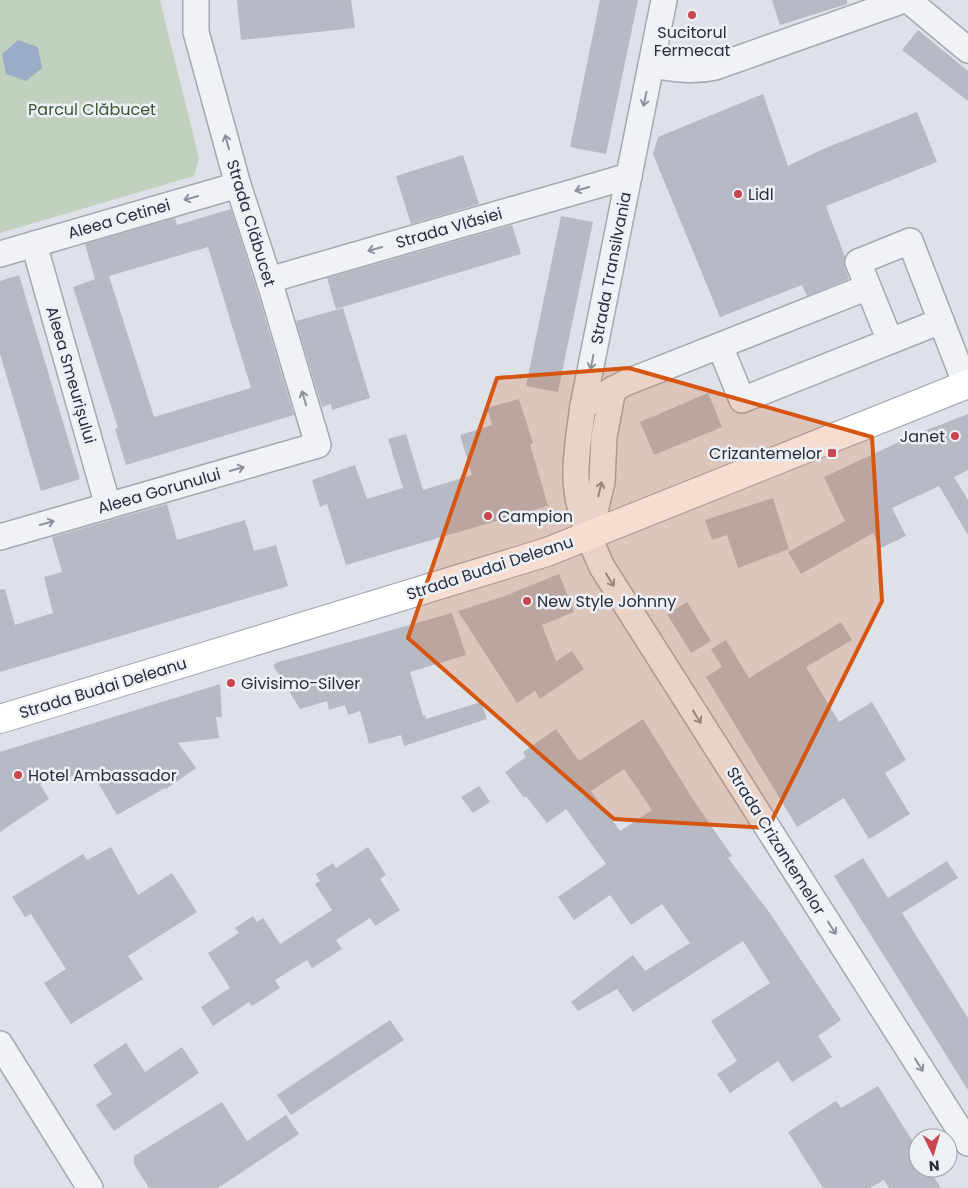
<svg xmlns="http://www.w3.org/2000/svg" width="968" height="1188" font-family="Poppins,sans-serif">
<style>
.green{fill:#c2d1bf}
.water{fill:#9aacc6}
.building{fill:#b5bac4;fill-rule:evenodd}
.lines{fill:none;stroke-linecap:round;stroke-linejoin:round}
.minor-casing{stroke:#a4a8b1;stroke-width:28}
.major-casing{stroke:#9ea4b2;stroke-width:30}
.minor{stroke:#f0f2f6;stroke-width:25}
.major{stroke:#fff;stroke-width:28}
.oneway{stroke:#8c909a}
.marked{fill:#d55511;fill-opacity:0.2;stroke:#d55511;stroke-width:4;stroke-linejoin:round}
.poi-dot{fill:#c94651;stroke:#edf0f5;stroke-width:2}
.labels{text-anchor:middle;dominant-baseline:central;stroke-width:5;stroke-linejoin:round;paint-order:stroke}
.poi-label{font-size:16px;fill:#282e3d;stroke:#edf0f5;text-anchor:start}
.park-label{font-size:16px;fill:#3a5835;stroke:#edf0f5}
.street-label{font-size:16px;fill:#282e3d;stroke:#edf0f5}
</style>
<rect width="100%" height="100%" fill="#dee1e7"/>
<!-- green -->
<path class="green" d="M 0,0 L 160,0 L 199,158 L 194,176 L 0,233 Z"/>
<!-- water -->
<path class="water" d="M 18,40 L 38,47 L 42,68 L 26,81 L 6,74 L 2,54 Z"/>
<!-- building -->
<g class="building">
<path d="M 237,0 L 351,0 L 355,28 L 241,40 Z"/>
<path d="M 600,0 L 638,0 L 606,154 L 570,147 Z"/>
<path d="M 772,0 L 847,0 L 847,4 L 780,25 Z"/>
<path d="M 918,30 L 968,71 L 968,101 L 902,50 Z"/>
<path d="M 763,94 L 788,166 L 823,149 L 917,112 L 937,162 L 826,206 L 845,257 L 845,267 L 849,279 L 807,296 L 802,285 L 720,317 L 653,154 L 658,137 Z"/>
<path d="M 463,155 L 479,204 L 411,224 L 396,176 Z"/>
<path d="M 231,209 L 255,284 L 294,415 L 126,465 L 115,429 L 118,428 L 73,287 L 95,279 L 85,244 L 175,218 L 177,225 ZM 208,247 L 251,388 L 154,417 L 109,276 Z"/>
<path d="M 561,216 L 593,222 L 558,392 L 526,386 Z"/>
<path d="M 512,225 L 521,254 L 336,309 L 327,278 Z"/>
<path d="M 19,275 L 80,479 L 41,491 L 0,354 L 0,281 Z"/>
<path d="M 343,308 L 370,398 L 332,410 L 331,404 L 322,407 L 296,321 Z"/>
<path d="M 708,393 L 722,427 L 654,455 L 640,422 Z"/>
<path d="M 519,399 L 533,443 L 530,444 L 548,506 L 346,565 L 327,504 L 320,507 L 312,480 L 355,465 L 367,499 L 403,488 L 388,439 L 406,434 L 423,490 L 472,475 L 460,435 L 492,425 L 487,408 Z"/>
<path d="M 968,414 L 968,470 L 954,477 L 968,500 L 968,535 L 939,486 L 892,508 L 906,536 L 881,548 L 873,533 L 801,574 L 788,552 L 845,521 L 824,477 L 914,435 Z"/>
<path d="M 773,498 L 789,549 L 738,568 L 727,535 L 712,540 L 705,520 Z"/>
<path d="M 167,504 L 177,540 L 245,520 L 254,551 L 276,545 L 288,586 L 0,672 L 0,590 L 5,589 L 15,625 L 53,613 L 44,577 L 62,572 L 52,537 Z"/>
<path d="M 559,574 L 574,612 L 542,625 L 556,661 L 572,651 L 584,669 L 540,699 L 535,691 L 517,703 L 458,611 L 505,596 Z"/>
<path d="M 687,602 L 711,641 L 691,653 L 667,614 Z"/>
<path d="M 452,613 L 466,655 L 410,672 L 423,716 L 425,715 L 426,719 L 481,702 L 487,719 L 404,746 L 401,735 L 369,744 L 360,711 L 348,715 L 345,705 L 329,710 L 327,701 L 300,709 L 273,665 L 276,664 L 275,663 Z"/>
<path d="M 841,622 L 852,640 L 806,667 L 839,722 L 872,702 L 906,760 L 885,773 L 910,814 L 869,839 L 844,798 L 797,827 L 706,677 L 722,667 L 711,649 L 726,640 L 749,678 Z"/>
<path d="M 220,684 L 222,717 L 216,717 L 219,738 L 178,743 L 196,768 L 166,789 L 165,788 L 117,815 L 94,776 L 83,780 L 81,774 L 40,784 L 49,799 L 0,832 L 0,752 Z"/>
<path d="M 643,719 L 694,801 L 732,856 L 728,858 L 769,912 L 841,1020 L 818,1036 L 832,1057 L 792,1082 L 778,1061 L 730,1093 L 717,1074 L 737,1061 L 711,1021 L 770,983 L 743,941 L 633,1012 L 617,989 L 578,1011 L 571,1002 L 633,955 L 645,971 L 690,943 L 662,904 L 631,925 L 610,895 L 574,920 L 558,897 L 606,864 L 566,809 L 547,823 L 526,796 L 524,798 L 505,772 L 526,757 L 523,752 L 556,729 L 579,761 ZM 624,769 L 652,810 L 620,831 L 591,791 Z"/>
<path d="M 479,786 L 490,802 L 473,813 L 461,797 Z"/>
<path d="M 111,847 L 138,895 L 172,873 L 197,912 L 128,956 L 143,979 L 71,1024 L 44,983 L 66,969 L 31,914 L 25,917 L 12,897 L 83,854 L 87,860 Z"/>
<path d="M 368,847 L 386,875 L 380,879 L 400,910 L 375,926 L 370,918 L 336,940 L 342,949 L 312,968 L 307,960 L 275,980 L 280,988 L 252,1006 L 249,1002 L 213,1026 L 201,1007 L 230,988 L 208,953 L 239,933 L 235,928 L 253,916 L 257,922 L 263,918 L 280,944 L 332,910 L 315,884 L 320,881 L 316,874 L 333,863 L 336,868 Z"/>
<path d="M 863,858 L 888,898 L 947,861 L 958,878 L 902,913 L 968,1018 L 968,1090 L 834,876 Z"/>
<path d="M 390,1020 L 404,1040 L 291,1115 L 277,1095 Z"/>
<path d="M 126,1043 L 145,1072 L 182,1047 L 199,1073 L 114,1131 L 96,1105 L 112,1094 L 93,1065 Z"/>
<path d="M 878,1086 L 918,1150 L 918,1168 L 928,1168 L 941,1188 L 889,1188 L 884,1180 L 870,1188 L 823,1188 L 788,1132 L 836,1101 L 841,1108 Z"/>
<path d="M 222,1102 L 247,1141 L 286,1115 L 299,1134 L 218,1188 L 149,1188 L 134,1164 L 134,1156 Z"/>
</g>
<g class="lines">
<defs>
<g id="minor">
<path d="M 664,0 L 583,406 C 580,430 575,454 576,479 C 577,508 590,541 602,567 L 968,1143"/>
<path d="M 908,0 L 968,50"/>
<path d="M 652,65 C 674,69 693,72 715,67 L 904,0"/>
<path d="M 34,244 L 108,506"/>
<path d="M 0,254 L 238,185"/>
<path d="M 269,280 L 629,176"/>
<path d="M 890,341 L 858,262 L 910,241 L 966,385"/>
<path d="M 720,346 L 742,400 L 941,321"/>
<path d="M 583,406 L 625,383 L 868,287"/>
<path d="M 590,532 L 602,482 L 604,437 L 613,389"/>
<path d="M 0,537 L 318,445 L 269,280 L 238,185 L 196,32 L 196,0"/>
<path d="M 0,1044 L 90,1188"/>
</g>
<path id="major" d="M 0,719 L 547,552 L 968,384"/>
</defs>
<!-- minor casing -->
<use href="#minor" class="minor-casing"/>
<!-- major casing -->
<use href="#major" class="major-casing"/>
<!-- minor -->
<use href="#minor" class="minor"/>
<!-- major -->
<use href="#major" class="major"/>
</g>
<!-- one-way arrows -->
<defs><path id="oneway-shaft" d="M-6 0H5M1.5-3L5.5 0L1.5 3" fill="none" stroke-width="1.6" stroke-linecap="round" stroke-linejoin="round" transform="scale(1.25)"/></defs>
<g class="oneway">
<use href="#oneway-shaft" transform="translate(645 99) rotate(102)"/>
<use href="#oneway-shaft" transform="translate(227 142) rotate(-105)"/>
<use href="#oneway-shaft" transform="translate(582 189) rotate(164)"/>
<use href="#oneway-shaft" transform="translate(191 198) rotate(164)"/>
<use href="#oneway-shaft" transform="translate(375 249) rotate(164)"/>
<use href="#oneway-shaft" transform="translate(592 362) rotate(101)"/>
<use href="#oneway-shaft" transform="translate(304 398) rotate(-107)"/>
<use href="#oneway-shaft" transform="translate(237 469) rotate(-16)"/>
<use href="#oneway-shaft" transform="translate(600 489) rotate(-77)"/>
<use href="#oneway-shaft" transform="translate(47 523) rotate(-16)"/>
<use href="#oneway-shaft" transform="translate(610 580) rotate(58)"/>
<use href="#oneway-shaft" transform="translate(697 717) rotate(58)"/>
<use href="#oneway-shaft" transform="translate(832 928) rotate(58)"/>
<use href="#oneway-shaft" transform="translate(919 1065) rotate(58)"/>
</g>
<!-- marked area -->
<path class="marked" d="M 629,368 L 872,437 L 882,601 L 768,828 L 614,819 L 408,638 L 497,378 Z"/>
<!-- markers -->
<g class="poi-dot">
<circle cx="692" cy="15" r="5"/>
<circle cx="738" cy="194" r="5"/>
<circle cx="955" cy="436" r="5"/>
<rect x="827" y="448" width="10" height="10" rx="2.5"/>
<circle cx="488" cy="516" r="5"/>
<circle cx="527" cy="601" r="5"/>
<circle cx="231" cy="683" r="5"/>
<circle cx="18" cy="775" r="5"/>
</g>
<g class="labels">
<!-- poi labels -->
<g class="poi-label">
<text x="692" y="32" text-anchor="middle">Sucitorul<tspan x="692" dy="18">Fermecat</tspan></text>
<text x="748" y="194">Lidl</text>
<text x="945" y="436" text-anchor="end">Janet</text>
<text x="822" y="453" text-anchor="end">Crizantemelor</text>
<text x="498" y="516">Campion</text>
<text x="537" y="601">New Style Johnny</text>
<text x="241" y="683">Givisimo-Silver</text>
<text x="28" y="775">Hotel Ambassador</text>
</g>
<!-- park labels -->
<g class="park-label">
<text x="92" y="109">Parcul Clăbucet</text>
</g>
<!-- street labels -->
<g class="street-label">
<text transform="translate(119 219) rotate(-16)">Aleea Cetinei</text>
<text transform="translate(251 223) rotate(73)">Strada Clăbucet</text>
<text transform="translate(449 228) rotate(-16)">Strada Vlăsiei</text>
<text transform="translate(611 268) rotate(-79)">Strada Transilvania</text>
<text transform="translate(71 375) rotate(74)">Aleea Smeurișului</text>
<text transform="translate(159 491) rotate(-16)">Aleea Gorunului</text>
<text transform="translate(490 568) rotate(-18)">Strada Budai Deleanu</text>
<text transform="translate(103 688) rotate(-17)">Strada Budai Deleanu</text>
<text transform="translate(776 841) rotate(58)">Strada Crizantemelor</text>
</g>
</g>
<!-- north arrow -->
<g transform="translate(933 1153) rotate(175)"><circle r="24" fill="#edf0f5" stroke="#9ea2ab"/>
<path d="M0-4L9 19L0 12L-9 19Z" fill="#c94651"/>
<text y="-8" font-size="14" font-weight="bold" text-anchor="middle" fill="#282e3d">N</text>
</g>
</svg>
